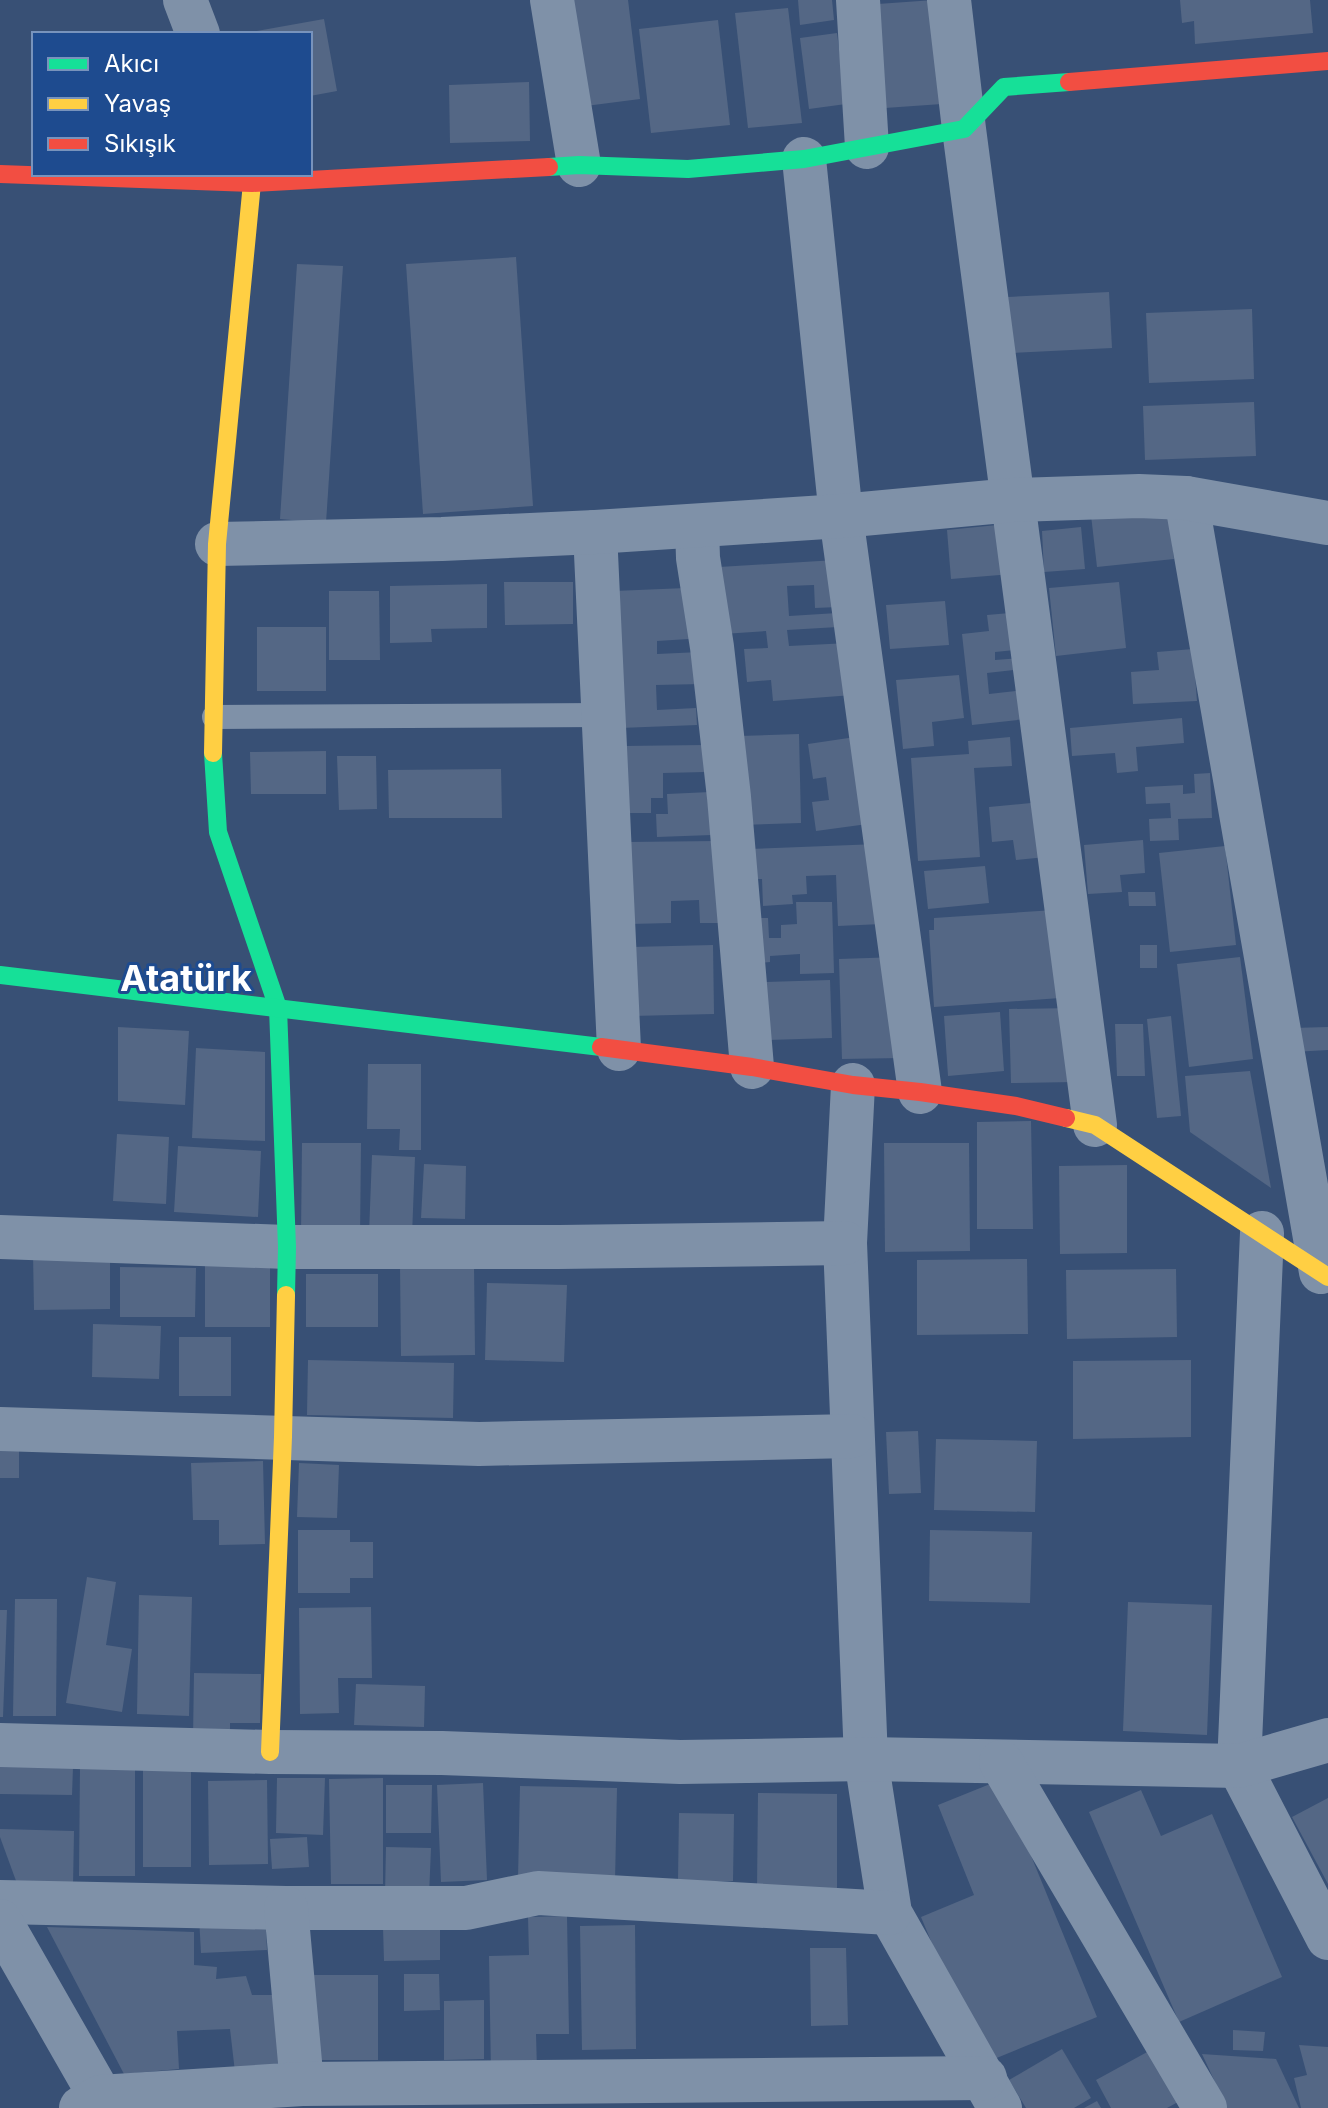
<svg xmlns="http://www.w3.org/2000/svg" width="1328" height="2108" font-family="Inter,sans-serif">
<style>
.building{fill:#546785}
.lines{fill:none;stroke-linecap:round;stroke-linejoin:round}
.lane{stroke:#7f91a8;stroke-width:24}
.street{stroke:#7f91a8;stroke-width:44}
.fast{stroke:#16e098;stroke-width:18}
.slow{stroke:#ffcf43;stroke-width:18}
.jam{stroke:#f24e42;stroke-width:18}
.labels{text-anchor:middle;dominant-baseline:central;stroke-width:6;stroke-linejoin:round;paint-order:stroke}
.district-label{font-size:36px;font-weight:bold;fill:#fff;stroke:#1e4b8f}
</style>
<rect width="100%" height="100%" fill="#385075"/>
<!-- building -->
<g class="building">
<path d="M 565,0 L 628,0 L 640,99 L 578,107 Z"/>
<path d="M 798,0 L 832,0 L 834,20 L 800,25 Z"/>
<path d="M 934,0 L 942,104 L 885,108 L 878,4 Z"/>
<path d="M 1180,0 L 1310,0 L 1313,33 L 1195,44 L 1194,21 L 1182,23 Z"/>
<path d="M 788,8 L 802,123 L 748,128 L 735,13 Z"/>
<path d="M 324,19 L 337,91 L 310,96 L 310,34 L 251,34 L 251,32 Z"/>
<path d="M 718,20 L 730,125 L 651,133 L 639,29 Z"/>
<path d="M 837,33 L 846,104 L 809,109 L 800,38 Z"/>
<path d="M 529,82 L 530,141 L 450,143 L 449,85 Z"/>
<path d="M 516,257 L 533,506 L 423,514 L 406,264 Z"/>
<path d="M 297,264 L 343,266 L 326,523 L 280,519 Z"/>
<path d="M 1109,292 L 1112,348 L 1011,353 L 1008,297 Z"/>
<path d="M 1252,309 L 1254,379 L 1149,383 L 1146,313 Z"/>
<path d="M 1254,402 L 1256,456 L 1145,460 L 1143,406 Z"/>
<path d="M 1168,506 L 1174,559 L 1097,567 L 1091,515 Z"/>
<path d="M 1007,524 L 1012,574 L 951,579 L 947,530 Z"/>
<path d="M 1081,527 L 1085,569 L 1044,572 L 1042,531 Z"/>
<path d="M 836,560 L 838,607 L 815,608 L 814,585 L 787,586 L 789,616 L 837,613 L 838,627 L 787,630 L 789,646 L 849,643 L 853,695 L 773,701 L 771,680 L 747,682 L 744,649 L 768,648 L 766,631 L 723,634 L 719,567 Z"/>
<path d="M 504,582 L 573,582 L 573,624 L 505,625 Z"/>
<path d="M 1119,582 L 1126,648 L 1056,656 L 1049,588 Z"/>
<path d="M 487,584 L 487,628 L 431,629 L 432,642 L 390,643 L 390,586 Z"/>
<path d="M 686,588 L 689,639 L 657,641 L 657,654 L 700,652 L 702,684 L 656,685 L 657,710 L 696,708 L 697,725 L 620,728 L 614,591 Z"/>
<path d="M 329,591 L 379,591 L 380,660 L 329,660 Z"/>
<path d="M 945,601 L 949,645 L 890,649 L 886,605 Z"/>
<path d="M 1010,613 L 1015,650 L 995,652 L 995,660 L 1021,658 L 1022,669 L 987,673 L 989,694 L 1032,689 L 1035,718 L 972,725 L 962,634 L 989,631 L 987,615 Z"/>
<rect x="257" y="627" width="69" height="64"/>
<path d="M 1193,649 L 1197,701 L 1133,704 L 1131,672 L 1159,670 L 1157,652 Z"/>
<path d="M 959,675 L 964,718 L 932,722 L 934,746 L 903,749 L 896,680 Z"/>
<path d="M 1182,718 L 1184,743 L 1136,747 L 1138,771 L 1117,773 L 1115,753 L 1072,756 L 1070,728 Z"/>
<path d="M 799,734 L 801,823 L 740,825 L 739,736 Z"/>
<path d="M 862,736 L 875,823 L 816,831 L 812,802 L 829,800 L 826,777 L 813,779 L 808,744 Z"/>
<path d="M 1010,737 L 1012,766 L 974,768 L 980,857 L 918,861 L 911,758 L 969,754 L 968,741 Z"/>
<path d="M 704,745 L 705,772 L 663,773 L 663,798 L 651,798 L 651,813 L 623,813 L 623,746 Z"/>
<path d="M 326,751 L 326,794 L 251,794 L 250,752 Z"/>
<path d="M 337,756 L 376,756 L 377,809 L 339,810 Z"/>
<path d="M 501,769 L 502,818 L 389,818 L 388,770 Z"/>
<path d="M 1210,773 L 1212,818 L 1178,819 L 1179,840 L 1150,841 L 1149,819 L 1171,818 L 1170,803 L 1146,804 L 1145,787 L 1183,785 L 1183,794 L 1195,793 L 1194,774 Z"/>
<path d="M 710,792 L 712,835 L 657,837 L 656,814 L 668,814 L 667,794 Z"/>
<path d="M 1041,802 L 1046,857 L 1016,860 L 1013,840 L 992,842 L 989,807 Z"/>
<path d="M 1143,840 L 1145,873 L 1120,875 L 1122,892 L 1088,894 L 1084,845 Z"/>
<path d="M 716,841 L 718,923 L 700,923 L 699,900 L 671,901 L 671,923 L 630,924 L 628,842 Z"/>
<path d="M 878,844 L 882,924 L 838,926 L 836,875 L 806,876 L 807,894 L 792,895 L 793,904 L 763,906 L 762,879 L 751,879 L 749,849 Z"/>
<path d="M 1225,846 L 1236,945 L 1170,952 L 1159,853 Z"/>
<path d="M 985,866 L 989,903 L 928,909 L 924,871 Z"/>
<path d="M 1128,892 L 1155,892 L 1156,906 L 1129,906 Z"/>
<path d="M 796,902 L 832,902 L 834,973 L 800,974 L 800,954 L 770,956 L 770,962 L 759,963 L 758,918 L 768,918 L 769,938 L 781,938 L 781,925 L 797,924 Z"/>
<path d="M 1054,910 L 1060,998 L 934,1007 L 929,930 L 934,930 L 934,918 Z"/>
<path d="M 713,945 L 714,1014 L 632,1016 L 631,947 Z"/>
<rect x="1140" y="945" width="17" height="23"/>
<path d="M 898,957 L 901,1058 L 842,1059 L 839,959 Z"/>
<path d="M 1240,957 L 1253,1059 L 1189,1067 L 1177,964 Z"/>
<path d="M 830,980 L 832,1038 L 768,1040 L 766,982 Z"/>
<path d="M 1073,1008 L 1075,1082 L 1011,1083 L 1009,1009 Z"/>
<path d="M 1000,1012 L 1004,1071 L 948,1076 L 944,1016 Z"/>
<path d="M 1171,1016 L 1181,1116 L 1157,1118 L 1147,1019 Z"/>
<path d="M 1115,1024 L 1143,1024 L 1145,1076 L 1117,1076 Z"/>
<path d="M 118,1027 L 189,1031 L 185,1105 L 118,1101 Z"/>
<path d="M 1328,1027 L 1328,1050 L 1293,1052 L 1292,1028 Z"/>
<path d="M 196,1048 L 265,1052 L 265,1141 L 192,1138 Z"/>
<path d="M 368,1064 L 421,1064 L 421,1150 L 399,1150 L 400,1129 L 367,1129 Z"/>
<path d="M 1250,1071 L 1271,1188 L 1190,1132 L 1185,1076 Z"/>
<path d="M 1031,1121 L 1033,1229 L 977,1229 L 977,1122 Z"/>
<path d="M 117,1134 L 169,1137 L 166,1204 L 113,1201 Z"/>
<path d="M 302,1143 L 361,1143 L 360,1236 L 301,1236 Z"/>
<path d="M 884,1143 L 969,1143 L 970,1251 L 885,1252 Z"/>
<path d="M 178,1146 L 261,1151 L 258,1217 L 174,1212 Z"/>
<path d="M 372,1155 L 415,1157 L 412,1236 L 369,1234 Z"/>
<path d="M 424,1164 L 466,1166 L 465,1219 L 421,1218 Z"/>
<path d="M 1127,1165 L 1127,1253 L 1060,1254 L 1059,1166 Z"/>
<path d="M 110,1251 L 110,1309 L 34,1310 L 33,1252 Z"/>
<path d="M 1027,1259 L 1028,1334 L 917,1335 L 917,1260 Z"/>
<rect x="205" y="1262" width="65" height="65"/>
<path d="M 400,1265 L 474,1265 L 475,1355 L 401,1356 Z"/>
<path d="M 120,1267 L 196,1268 L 195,1317 L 120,1317 Z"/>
<path d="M 1176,1269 L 1177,1337 L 1067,1339 L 1066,1270 Z"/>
<rect x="306" y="1274" width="72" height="53"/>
<path d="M 487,1283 L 567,1285 L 564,1362 L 485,1360 Z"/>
<path d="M 93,1324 L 161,1326 L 159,1379 L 92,1377 Z"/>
<rect x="179" y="1337" width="52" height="59"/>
<path d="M 308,1360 L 454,1363 L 453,1418 L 307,1415 Z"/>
<path d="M 1191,1360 L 1191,1437 L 1073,1439 L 1073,1361 Z"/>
<path d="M 918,1431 L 921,1493 L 889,1494 L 886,1432 Z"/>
<path d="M 936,1439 L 1037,1441 L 1035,1512 L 934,1510 Z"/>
<rect x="0" y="1442" width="19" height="36"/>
<path d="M 263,1461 L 265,1544 L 219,1545 L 219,1520 L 193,1520 L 191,1463 Z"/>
<path d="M 299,1463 L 339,1465 L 337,1518 L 297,1517 Z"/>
<path d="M 298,1530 L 350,1530 L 350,1542 L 373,1542 L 373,1578 L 350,1578 L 350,1593 L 298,1593 Z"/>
<path d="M 930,1530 L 1032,1532 L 1030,1603 L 929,1601 Z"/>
<path d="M 87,1577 L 116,1582 L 106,1645 L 132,1649 L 122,1712 L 66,1703 Z"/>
<path d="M 139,1595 L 192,1597 L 189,1716 L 137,1714 Z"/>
<path d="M 15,1599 L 57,1599 L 56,1716 L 13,1716 Z"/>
<path d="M 1128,1602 L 1212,1605 L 1207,1735 L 1123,1731 Z"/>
<path d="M 371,1607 L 372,1678 L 338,1678 L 339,1713 L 300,1714 L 299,1608 Z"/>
<path d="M 0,1610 L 7,1610 L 3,1717 L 0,1717 Z"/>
<path d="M 194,1673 L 261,1674 L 260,1723 L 230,1723 L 230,1739 L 193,1738 Z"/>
<path d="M 356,1684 L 425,1686 L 424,1727 L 354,1725 Z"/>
<path d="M 0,1765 L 73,1767 L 72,1795 L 0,1794 Z"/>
<path d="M 80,1767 L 135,1767 L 135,1876 L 79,1876 Z"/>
<rect x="143" y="1770" width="48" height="97"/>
<path d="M 277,1778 L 325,1778 L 323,1835 L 276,1833 Z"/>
<path d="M 383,1778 L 383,1884 L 331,1884 L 329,1779 Z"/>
<path d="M 267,1780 L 268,1864 L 209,1865 L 208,1781 Z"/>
<path d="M 1000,1780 L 1097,2017 L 982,2064 L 921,1917 L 974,1895 L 938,1805 Z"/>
<path d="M 483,1783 L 487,1880 L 441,1882 L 437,1785 Z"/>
<path d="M 386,1785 L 432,1785 L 431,1833 L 386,1833 Z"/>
<path d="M 520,1786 L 617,1788 L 615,1881 L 518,1879 Z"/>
<path d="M 1141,1790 L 1161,1836 L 1212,1814 L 1282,1977 L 1179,2022 L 1089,1812 Z"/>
<path d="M 758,1793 L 837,1794 L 837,1891 L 757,1891 Z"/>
<path d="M 1328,1798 L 1328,1884 L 1292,1817 Z"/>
<path d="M 679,1813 L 734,1814 L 733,1881 L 678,1881 Z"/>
<path d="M 0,1829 L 74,1831 L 73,1886 L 19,1889 L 0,1837 Z"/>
<path d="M 307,1837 L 309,1867 L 272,1869 L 270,1839 Z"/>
<path d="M 386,1847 L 431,1848 L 429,1896 L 385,1895 Z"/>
<path d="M 265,1913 L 267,1950 L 201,1953 L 199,1917 Z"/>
<path d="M 567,1916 L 569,2034 L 536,2034 L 537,2070 L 491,2072 L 489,1956 L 529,1955 L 528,1917 Z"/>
<path d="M 635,1925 L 636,2049 L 582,2050 L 580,1926 Z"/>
<path d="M 47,1927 L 194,1932 L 194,1965 L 217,1967 L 216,1979 L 246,1976 L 252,1995 L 277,1995 L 284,2062 L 235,2072 L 230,2029 L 177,2031 L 179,2069 L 124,2074 Z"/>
<path d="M 383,1927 L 440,1927 L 440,1960 L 384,1961 Z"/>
<path d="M 810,1948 L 846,1948 L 848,2025 L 811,2026 Z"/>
<path d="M 404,1974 L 439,1974 L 440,2010 L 404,2011 Z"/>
<rect x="307" y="1975" width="71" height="85"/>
<path d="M 484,2000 L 484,2059 L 444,2060 L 444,2001 Z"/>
<path d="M 1233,2030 L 1265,2032 L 1263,2051 L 1233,2050 Z"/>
<path d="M 1299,2045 L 1328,2047 L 1328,2108 L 1301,2108 L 1294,2078 L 1307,2075 Z"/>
<path d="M 1062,2049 L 1091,2098 L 1074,2108 L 1026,2108 L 1009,2080 Z"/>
<path d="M 1149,2051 L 1178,2102 L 1167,2108 L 1111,2108 L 1096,2080 Z"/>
<path d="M 1202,2054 L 1276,2059 L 1299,2108 L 1227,2108 Z"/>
<path d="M 1097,2101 L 1101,2108 L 1084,2108 Z"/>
</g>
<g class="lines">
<!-- lane -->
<path class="lane" d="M 214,717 L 604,715"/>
<!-- street -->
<g class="street">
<path d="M 185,0 L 198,34"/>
<path d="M 552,0 L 579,165"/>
<path d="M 858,0 L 867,147"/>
<path d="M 949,0 L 964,129 L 1095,1125"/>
<path d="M 804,159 L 841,516 L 920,1092"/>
<path d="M 1186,498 L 1321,1272"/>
<path d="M 697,527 L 698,558 L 712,647 L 729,797 L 752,1067"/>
<path d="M 595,532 L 619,1049"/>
<path d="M 217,544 L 442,539 L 595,532 L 841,516 L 1013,500 L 1139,496 L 1186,498 L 1328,523"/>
<path d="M 853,1085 L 845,1243 L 866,1759 L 890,1913 L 1000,2108"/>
<path d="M 1262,1233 L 1239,1766 L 1328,1938"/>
<path d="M 0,1237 L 287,1247 L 559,1247 L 845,1243"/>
<path d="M 0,1429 L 479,1444 L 852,1436"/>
<path d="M 0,1745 L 270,1752 L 442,1753 L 680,1762 L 866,1759 L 1239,1766 L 1328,1740"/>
<path d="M 1001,1762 L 1205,2108"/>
<path d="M 0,1902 L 286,1908 L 466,1908 L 538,1893 L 890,1913"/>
<path d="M 286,1908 L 302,2084"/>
<path d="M 0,1921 L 107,2108"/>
<path d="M 81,2108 L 100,2097 L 302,2084 L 985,2078"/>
</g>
<!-- fast -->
<g class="fast">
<path d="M 549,167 L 579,165 L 688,169 L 804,159 L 964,129 L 1004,87 L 1069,82"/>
<path d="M 213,753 L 218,832 L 278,1008 L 287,1247 L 286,1295"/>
<path d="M 0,975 L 601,1047"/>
</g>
<!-- slow -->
<g class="slow">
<path d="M 213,753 L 217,544 L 252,183 L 248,174"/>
<path d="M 1066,1118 L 1095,1125 L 1328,1277"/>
<path d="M 270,1752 L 283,1437 L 286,1295"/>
</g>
<!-- jam -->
<g class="jam">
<path d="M 1069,82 L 1328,61"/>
<path d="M 0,174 L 252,183 L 549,167"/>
<path d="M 601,1047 L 752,1067 L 853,1085 L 920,1092 L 1016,1106 L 1066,1118"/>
</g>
</g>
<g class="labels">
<!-- district labels -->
<g class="district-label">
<text x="186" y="978">Atatürk</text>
</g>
</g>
<!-- legend -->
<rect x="32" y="32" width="280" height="144" fill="#1e4b8f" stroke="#7893bc" stroke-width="2"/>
<rect x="48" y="58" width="40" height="12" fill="#16e098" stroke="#7893bc" stroke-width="2"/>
<text x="104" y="72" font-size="24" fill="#ffffff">Akıcı</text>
<rect x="48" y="98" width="40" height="12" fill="#ffcf43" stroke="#7893bc" stroke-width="2"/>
<text x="104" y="112" font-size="24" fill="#ffffff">Yavaş</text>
<rect x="48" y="138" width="40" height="12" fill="#f24e42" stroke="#7893bc" stroke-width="2"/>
<text x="104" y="152" font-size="24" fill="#ffffff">Sıkışık</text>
</svg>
